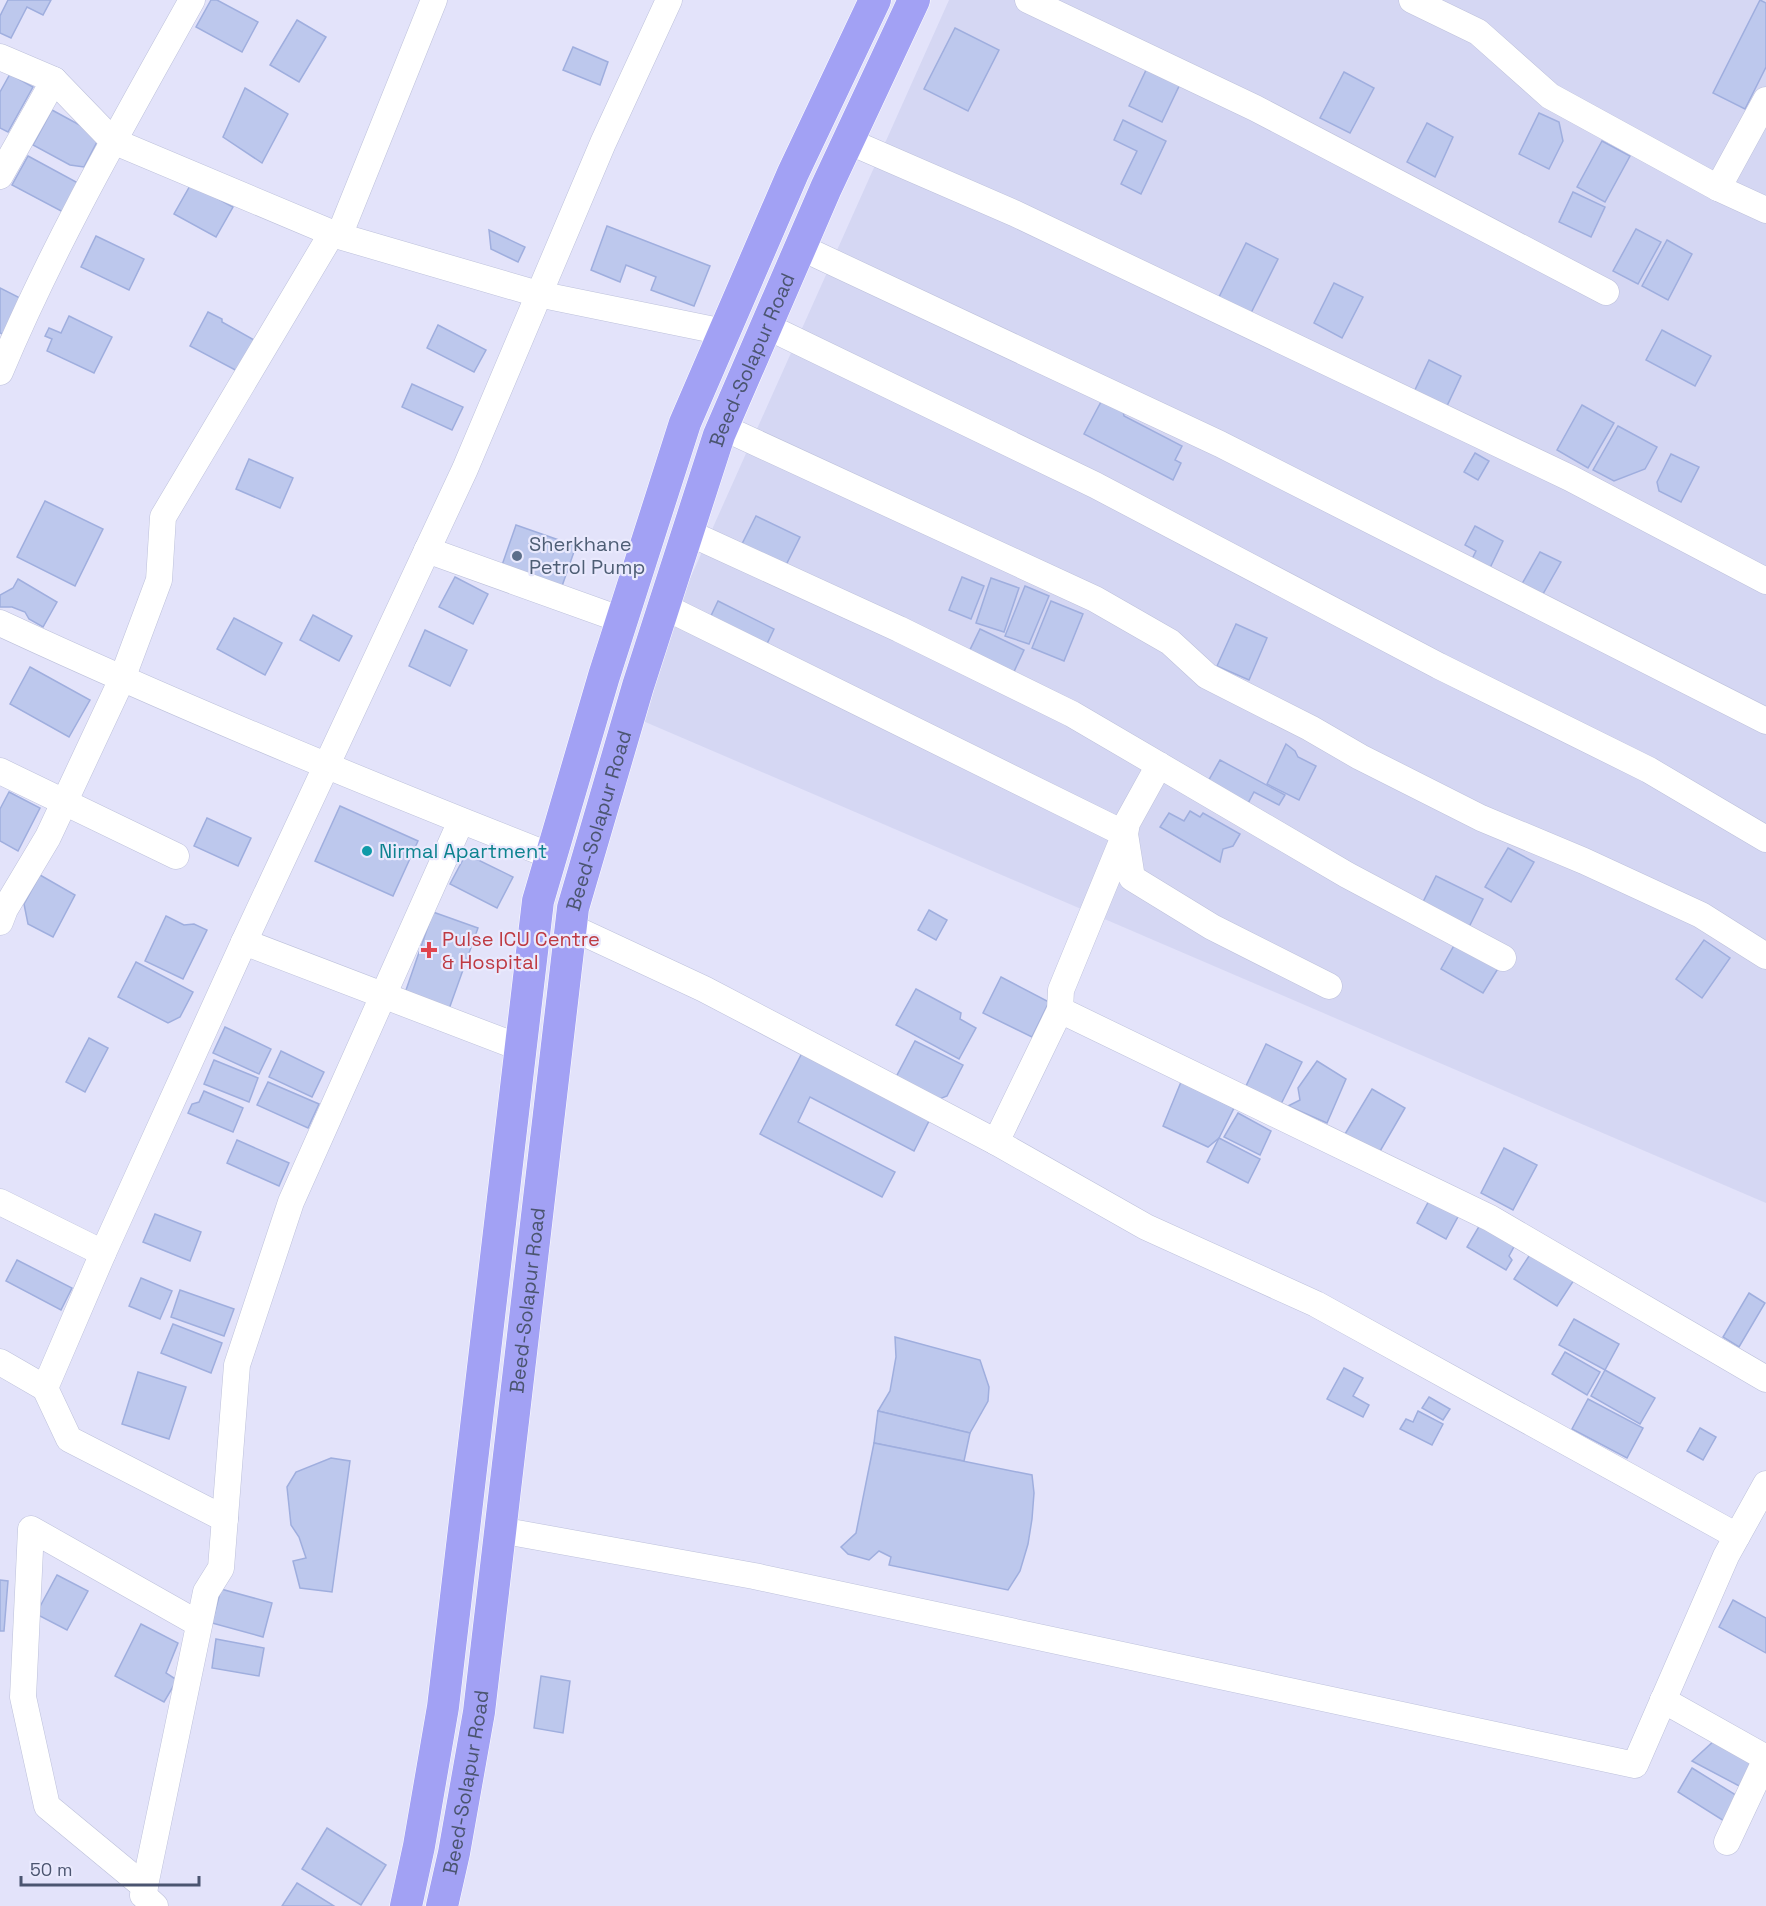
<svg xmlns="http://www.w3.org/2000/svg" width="1766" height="1906" font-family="'Space Grotesk',sans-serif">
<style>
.residential{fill:#d5d7f3}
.building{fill:#bdc8ed;stroke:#9faede;stroke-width:1.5}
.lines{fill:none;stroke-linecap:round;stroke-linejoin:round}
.minor-casing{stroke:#bdc1db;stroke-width:27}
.major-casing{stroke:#fff;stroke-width:33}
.minor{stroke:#fff;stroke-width:26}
.major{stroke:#a2a1f4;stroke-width:32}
.service-dot{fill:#5c6f8a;stroke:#e9e9fd;stroke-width:2}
.culture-dot{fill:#0f9aa8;stroke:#e9e9fd;stroke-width:2}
.health-dot{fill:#e0444e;stroke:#e9e9fd;stroke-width:2}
.labels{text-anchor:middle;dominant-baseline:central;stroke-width:4.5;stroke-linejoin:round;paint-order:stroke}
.street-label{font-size:20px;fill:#4b5570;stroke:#e9e9fd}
.service-label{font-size:20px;fill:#4e5e75;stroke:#e9e9fd;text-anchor:start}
.culture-label{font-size:20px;fill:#0d838f;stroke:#e9e9fd;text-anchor:start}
.health-label{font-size:20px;fill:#be3a42;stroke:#e9e9fd;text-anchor:start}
</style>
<rect width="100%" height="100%" fill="#e3e3fa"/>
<!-- residential -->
<path class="residential" d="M 949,0 L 1766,0 L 1766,1203 L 629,715 Z"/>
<!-- building -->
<g class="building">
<path d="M 8,0 L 51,0 L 43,15 L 27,7 L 11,38 L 0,33 L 0,16 Z"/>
<path d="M 211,0 L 217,0 L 258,22 L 242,52 L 196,27 Z"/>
<path d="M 1760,0 L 1766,3 L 1766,67 L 1745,109 L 1713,93 Z"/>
<path d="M 297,20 L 326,37 L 299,82 L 270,65 Z"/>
<path d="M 955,28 L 999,50 L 968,111 L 924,89 Z"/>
<path d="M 573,47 L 608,62 L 600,85 L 563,70 Z"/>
<path d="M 1148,66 L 1181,82 L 1162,122 L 1129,106 Z"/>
<path d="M 1344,72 L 1374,88 L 1350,133 L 1320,118 Z"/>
<path d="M 10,74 L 33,87 L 8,132 L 0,128 L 0,92 Z"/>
<path d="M 245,88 L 288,114 L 262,163 L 223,137 Z"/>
<path d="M 52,110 L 100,136 L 84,167 L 70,165 L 33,145 Z"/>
<path d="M 1539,113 L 1559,122 L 1563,141 L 1549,169 L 1519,154 Z"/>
<path d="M 1123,120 L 1166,141 L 1141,194 L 1121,184 L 1137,151 L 1114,140 Z"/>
<path d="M 1427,123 L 1453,137 L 1435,177 L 1407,162 Z"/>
<path d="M 1602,141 L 1630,156 L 1605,202 L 1577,187 Z"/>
<path d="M 28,156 L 78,183 L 63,212 L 12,185 Z"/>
<path d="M 191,184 L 233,207 L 216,237 L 174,214 Z"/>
<path d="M 1573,192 L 1605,207 L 1591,237 L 1559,222 Z"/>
<path d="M 607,226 L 710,266 L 694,306 L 651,290 L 656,277 L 626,265 L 620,282 L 591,270 Z"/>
<path d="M 1636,229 L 1661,242 L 1638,284 L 1613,271 Z"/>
<path d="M 489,230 L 525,247 L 518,262 L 491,249 Z"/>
<path d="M 96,236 L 144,259 L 129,290 L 81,267 Z"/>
<path d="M 1667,240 L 1692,254 L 1668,300 L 1642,286 Z"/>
<path d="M 1246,243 L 1278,259 L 1250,315 L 1218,299 Z"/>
<path d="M 1334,283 L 1363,297 L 1342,338 L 1314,323 Z"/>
<path d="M 0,288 L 22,299 L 5,335 L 0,333 Z"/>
<path d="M 208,312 L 222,319 L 222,322 L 256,341 L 239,372 L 190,346 Z"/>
<path d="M 69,316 L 112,337 L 94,373 L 47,351 L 52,339 L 45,336 L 49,328 L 61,333 Z"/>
<path d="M 438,325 L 486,350 L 474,372 L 427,348 Z"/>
<path d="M 1662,330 L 1711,356 L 1695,386 L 1646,360 Z"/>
<path d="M 1429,360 L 1461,376 L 1446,408 L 1414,392 Z"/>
<path d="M 412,384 L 463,407 L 452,430 L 402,407 Z"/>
<path d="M 1102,400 L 1123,411 L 1124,416 L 1182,446 L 1175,460 L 1181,463 L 1173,480 L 1084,434 Z"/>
<path d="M 1582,405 L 1614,423 L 1588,468 L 1557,450 Z"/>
<path d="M 1618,426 L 1657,447 L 1645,469 L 1614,481 L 1593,470 Z"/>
<path d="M 1475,453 L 1489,461 L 1478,480 L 1464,472 Z"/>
<path d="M 1671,454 L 1699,467 L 1681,502 L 1659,491 L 1657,482 Z"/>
<path d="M 249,459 L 293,478 L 280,508 L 236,489 Z"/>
<path d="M 45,501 L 103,529 L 75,586 L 17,557 Z"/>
<path d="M 756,516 L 800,537 L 785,567 L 741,546 Z"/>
<path d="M 516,525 L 576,546 L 561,589 L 501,568 Z"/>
<path d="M 1475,526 L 1503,541 L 1488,572 L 1470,563 L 1476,551 L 1465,545 Z"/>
<path d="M 1540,552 L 1561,562 L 1539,601 L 1518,591 Z"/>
<path d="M 455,577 L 488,594 L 473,624 L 439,607 Z"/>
<path d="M 962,577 L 984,586 L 971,619 L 949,610 Z"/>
<path d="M 991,578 L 1019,588 L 1004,632 L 976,623 Z"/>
<path d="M 18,579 L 57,602 L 43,627 L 29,619 L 25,612 L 12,607 L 0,607 L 0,595 L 13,588 Z"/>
<path d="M 1025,586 L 1049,596 L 1029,644 L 1005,636 Z"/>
<path d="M 718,601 L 774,629 L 765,648 L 709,620 Z"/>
<path d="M 1051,601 L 1083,614 L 1064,661 L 1032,648 Z"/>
<path d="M 313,615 L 352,636 L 339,661 L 300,640 Z"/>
<path d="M 234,618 L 282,643 L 265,675 L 217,649 Z"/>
<path d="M 1236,624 L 1267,638 L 1249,680 L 1217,666 Z"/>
<path d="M 980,629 L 1024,650 L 1012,676 L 967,656 Z"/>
<path d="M 425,630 L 467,650 L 450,686 L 409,666 Z"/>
<path d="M 30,667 L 90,700 L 69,737 L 10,704 Z"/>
<path d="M 1286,744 L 1295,751 L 1298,757 L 1316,766 L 1299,800 L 1267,784 Z"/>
<path d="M 1220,760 L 1285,795 L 1279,805 L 1254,792 L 1246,807 L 1206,785 Z"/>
<path d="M 9,792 L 40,808 L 18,851 L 0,841 L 0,809 Z"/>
<path d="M 340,806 L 418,841 L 393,896 L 315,861 Z"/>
<path d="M 1190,811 L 1200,817 L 1203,813 L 1240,834 L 1233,846 L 1223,849 L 1220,862 L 1160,827 L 1169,813 L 1184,821 Z"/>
<path d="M 207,818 L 251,838 L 238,866 L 194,846 Z"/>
<path d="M 1508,848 L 1534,862 L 1511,902 L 1485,887 Z"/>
<path d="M 466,854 L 513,877 L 497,908 L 450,884 Z"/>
<path d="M 40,875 L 75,895 L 53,937 L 28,924 L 24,904 Z"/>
<path d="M 1436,876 L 1483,899 L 1469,927 L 1422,904 Z"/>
<path d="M 929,910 L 947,920 L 936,940 L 918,930 Z"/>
<path d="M 433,912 L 478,928 L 449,1009 L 405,993 Z"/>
<path d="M 166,916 L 184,925 L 194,924 L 207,930 L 183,979 L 145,961 Z"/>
<path d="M 1704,940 L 1730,958 L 1702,998 L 1676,979 Z"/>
<path d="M 1456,942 L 1499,967 L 1483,993 L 1441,969 Z"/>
<path d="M 136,962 L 193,992 L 180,1017 L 168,1023 L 118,997 Z"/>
<path d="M 1001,977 L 1049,1002 L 1032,1037 L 983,1013 Z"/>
<path d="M 916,989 L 961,1013 L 960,1019 L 976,1028 L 959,1059 L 896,1025 Z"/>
<path d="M 225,1027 L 271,1049 L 259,1074 L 213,1053 Z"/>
<path d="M 89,1038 L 108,1048 L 85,1092 L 66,1082 Z"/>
<path d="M 915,1041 L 963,1065 L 947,1096 L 937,1100 L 895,1079 Z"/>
<path d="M 1266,1044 L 1302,1062 L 1281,1104 L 1246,1086 Z"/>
<path d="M 281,1051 L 324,1072 L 312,1097 L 269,1077 Z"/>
<path d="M 802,1053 L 930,1119 L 914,1151 L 810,1097 L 798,1122 L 895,1172 L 882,1197 L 760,1134 Z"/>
<path d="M 214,1060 L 258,1078 L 249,1102 L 204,1084 Z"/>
<path d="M 1317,1061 L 1346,1079 L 1327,1123 L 1288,1106 L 1300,1100 L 1298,1088 Z"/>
<path d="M 268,1082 L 319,1104 L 308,1128 L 257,1105 Z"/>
<path d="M 1181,1082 L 1234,1108 L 1219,1138 L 1208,1147 L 1163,1126 Z"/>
<path d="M 1372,1089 L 1405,1108 L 1379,1153 L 1345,1134 Z"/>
<path d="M 204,1091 L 243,1108 L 233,1132 L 188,1113 L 192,1104 L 199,1102 Z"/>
<path d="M 1238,1113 L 1271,1131 L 1260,1155 L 1224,1137 Z"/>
<path d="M 1219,1138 L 1260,1159 L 1248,1183 L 1207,1162 Z"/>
<path d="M 237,1140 L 289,1163 L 279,1186 L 227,1163 Z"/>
<path d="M 1504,1148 L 1537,1165 L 1513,1210 L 1481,1193 Z"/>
<path d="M 1431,1197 L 1460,1213 L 1446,1239 L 1417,1223 Z"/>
<path d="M 155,1214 L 201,1232 L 190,1261 L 143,1242 Z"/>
<path d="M 1481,1223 L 1516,1243 L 1509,1256 L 1512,1260 L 1506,1270 L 1467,1247 Z"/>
<path d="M 1531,1253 L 1574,1280 L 1557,1306 L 1514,1279 Z"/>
<path d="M 17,1260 L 72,1288 L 61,1310 L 6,1281 Z"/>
<path d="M 141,1278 L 172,1291 L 160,1319 L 129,1306 Z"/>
<path d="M 180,1290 L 234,1309 L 224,1336 L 171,1317 Z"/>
<path d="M 1749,1293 L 1765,1303 L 1739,1347 L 1723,1337 Z"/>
<path d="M 1574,1319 L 1619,1344 L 1605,1370 L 1559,1345 Z"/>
<path d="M 173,1324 L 222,1343 L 211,1373 L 161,1353 Z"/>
<path d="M 895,1337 L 980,1360 L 989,1387 L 988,1401 L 970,1433 L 878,1411 L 890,1391 L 896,1357 Z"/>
<path d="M 1565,1352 L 1600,1372 L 1587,1395 L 1552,1374 Z"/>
<path d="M 1344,1368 L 1363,1378 L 1353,1396 L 1369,1405 L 1363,1417 L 1327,1399 Z"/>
<path d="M 1605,1370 L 1655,1398 L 1640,1424 L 1591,1396 Z"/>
<path d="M 138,1372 L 186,1387 L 169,1439 L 122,1424 Z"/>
<path d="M 1429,1397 L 1450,1409 L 1443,1420 L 1422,1408 Z"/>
<path d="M 1588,1399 L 1643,1428 L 1627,1458 L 1572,1429 Z"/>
<path d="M 878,1411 L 970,1433 L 964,1461 L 874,1443 Z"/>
<path d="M 1418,1411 L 1443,1424 L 1432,1445 L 1400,1429 L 1406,1419 L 1413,1422 Z"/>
<path d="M 1700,1428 L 1716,1437 L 1703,1460 L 1687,1451 Z"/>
<path d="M 874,1443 L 1032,1475 L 1034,1493 L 1032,1519 L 1028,1544 L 1020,1571 L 1008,1590 L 889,1565 L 891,1557 L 879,1551 L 869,1560 L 848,1554 L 841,1547 L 856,1533 Z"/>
<path d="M 331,1458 L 350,1461 L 332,1592 L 300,1588 L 293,1561 L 306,1558 L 299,1537 L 291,1525 L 287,1487 L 296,1472 Z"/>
<path d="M 57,1575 L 88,1591 L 67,1630 L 36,1614 Z"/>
<path d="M 0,1580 L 8,1581 L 4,1631 L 0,1631 Z"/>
<path d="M 221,1589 L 272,1603 L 263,1637 L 212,1623 Z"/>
<path d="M 1733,1600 L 1766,1618 L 1766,1653 L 1719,1627 Z"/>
<path d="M 141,1624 L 178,1643 L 166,1673 L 177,1680 L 164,1702 L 115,1676 Z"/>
<path d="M 216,1639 L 264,1648 L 259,1676 L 212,1668 Z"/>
<path d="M 541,1676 L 570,1681 L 563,1733 L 534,1728 Z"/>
<path d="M 1715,1740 L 1757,1762 L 1743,1788 L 1692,1761 Z"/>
<path d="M 1692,1768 L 1739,1797 L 1724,1821 L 1678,1792 Z"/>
<path d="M 327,1828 L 386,1865 L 361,1905 L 302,1869 Z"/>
<path d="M 297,1883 L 334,1906 L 282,1906 Z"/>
</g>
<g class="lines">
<defs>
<g id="minor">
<path d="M 1028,0 L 1255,108 L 1606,292"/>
<path d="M 1412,0 L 1478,32 L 1550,96 L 1718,188 L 1766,210"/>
<path d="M 0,57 L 54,80 L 113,141 L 339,236 L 538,294 L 724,332"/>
<path d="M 848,141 L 1014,213 L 1570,478 L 1766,581"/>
<path d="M 0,176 L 54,80"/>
<path d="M 1718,188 L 1766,100"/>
<path d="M 339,236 L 434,0"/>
<path d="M 800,247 L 1220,444 L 1766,721"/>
<path d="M 766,326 L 1095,485 L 1439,666 L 1649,770 L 1766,839"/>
<path d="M 0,372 C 54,243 124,122 192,0"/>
<path d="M 722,427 L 1095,599 L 1170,642 L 1207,676 L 1310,728 L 1360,757 L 1481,818 L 1584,861 L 1701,915 L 1766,956"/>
<path d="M 687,532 L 899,629 L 1072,714 L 1347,875 L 1503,958"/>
<path d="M 427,550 L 622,620"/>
<path d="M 663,606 L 1125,834 L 1127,823 L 1159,765"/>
<path d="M 0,623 C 181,707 365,783 551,856"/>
<path d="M 0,771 L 176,856"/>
<path d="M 0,922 L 5,909 L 48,837 L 122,679 L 159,580 L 163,517 L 332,233"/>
<path d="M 571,927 L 704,989 L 996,1142 L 1146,1227 L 1316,1304 L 1737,1536"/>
<path d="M 244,942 L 521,1048"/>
<path d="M 1060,1010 L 1490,1218 L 1766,1379"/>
<path d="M 996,1142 L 1060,1010 L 1061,990 L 1125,834 L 1132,878 L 1212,927 L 1329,986"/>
<path d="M 0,1202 L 103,1253"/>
<path d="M 0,1362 L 45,1388 L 69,1439 L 225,1519"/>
<path d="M 45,1388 L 103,1253 L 244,942 L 465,469 L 603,143 L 669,0"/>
<path d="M 500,1530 L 754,1576 L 1635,1765 L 1726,1556 L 1766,1484"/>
<path d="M 1663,1700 L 1766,1758"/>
<path d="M 1727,1842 L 1766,1759"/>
<path d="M 145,1887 L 47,1806 L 23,1697 L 31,1529 L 199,1624"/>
<path d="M 155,1906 L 143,1895 L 206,1592 L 221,1568 L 237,1365 L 291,1202 L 461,821"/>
</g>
<g id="major">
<path d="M 406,1906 L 419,1846 L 443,1707 L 538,901 L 604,676 L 685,423 L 793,173 L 875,0"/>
<path id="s1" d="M 442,1906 L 454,1853 L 479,1712 L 573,908 L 638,686 L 719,435 L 826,188 L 914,0"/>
</g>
</defs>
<!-- minor casing -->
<use href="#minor" class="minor-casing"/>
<!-- major casing -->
<use href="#major" class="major-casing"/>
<!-- minor -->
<use href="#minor" class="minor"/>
<!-- major -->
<use href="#major" class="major"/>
</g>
<!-- markers -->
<circle class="service-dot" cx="517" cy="556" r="6"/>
<circle class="culture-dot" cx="367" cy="851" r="6"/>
<path class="health-dot" d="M426 941h6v6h6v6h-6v6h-6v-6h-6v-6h6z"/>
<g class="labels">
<!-- street labels -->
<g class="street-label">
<text stroke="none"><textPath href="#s1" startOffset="1584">Beed-Solapur Road</textPath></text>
<text stroke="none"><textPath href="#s1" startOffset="1098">Beed-Solapur Road</textPath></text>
<text stroke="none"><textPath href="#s1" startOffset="612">Beed-Solapur Road</textPath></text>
<text stroke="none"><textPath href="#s1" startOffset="126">Beed-Solapur Road</textPath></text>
</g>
<!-- service labels -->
<g class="service-label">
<text x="529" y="544">Sherkhane<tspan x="529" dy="23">Petrol Pump</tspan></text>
</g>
<!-- culture labels -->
<g class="culture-label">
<text x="379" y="851">Nirmal Apartment</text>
</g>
<!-- health labels -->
<g class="health-label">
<text x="442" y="939">Pulse ICU Centre<tspan x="442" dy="23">&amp; Hospital</tspan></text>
</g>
</g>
<!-- scale -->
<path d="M21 1876v9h178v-9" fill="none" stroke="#4b5570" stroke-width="3"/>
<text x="30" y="1876" font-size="18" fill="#4b5570" stroke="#e9e9fd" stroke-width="4.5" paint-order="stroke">50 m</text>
</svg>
